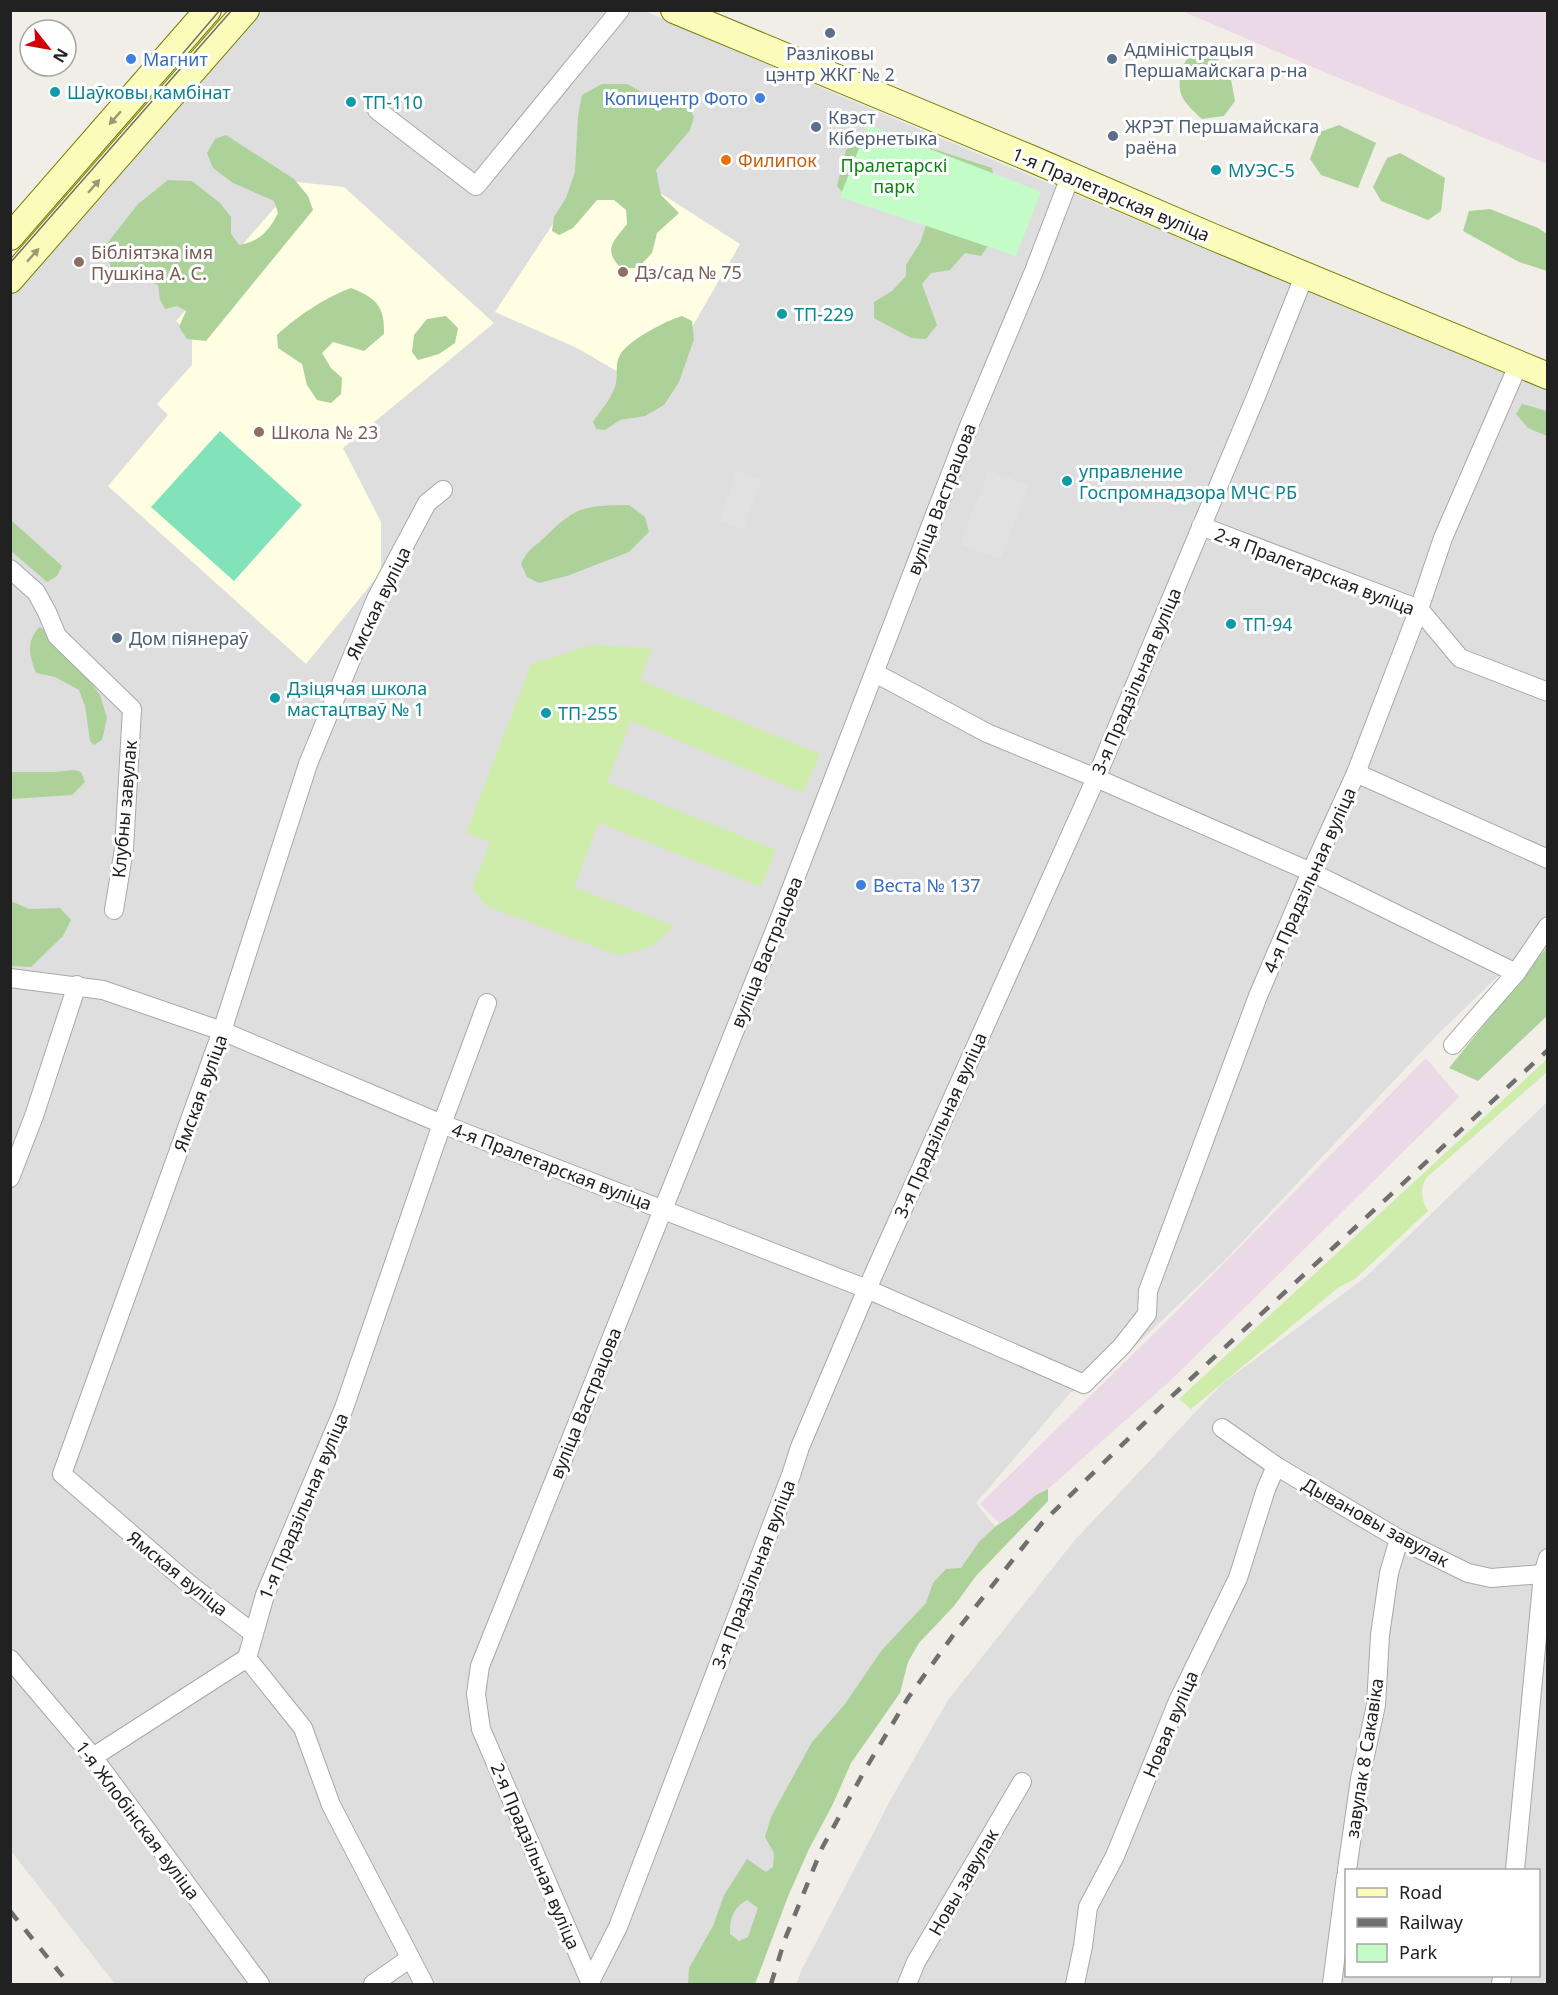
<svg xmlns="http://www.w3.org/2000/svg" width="1558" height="1995" font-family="'Noto Sans',sans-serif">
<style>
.residential{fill:#dfdede;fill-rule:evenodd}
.industrial{fill:#ebd9e8}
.education{fill:#fffee2}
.grass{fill:#ceedab}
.forest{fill:#acd29a;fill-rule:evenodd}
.park{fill:#c3fcc6}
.pitch{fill:#82e3bb}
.parking{fill:#e1e1e1}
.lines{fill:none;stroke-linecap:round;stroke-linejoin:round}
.minor-casing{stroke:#a8a8a8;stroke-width:20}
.secondary-casing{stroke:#757f00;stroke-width:28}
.minor{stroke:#fff;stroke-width:18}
.secondary{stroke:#fbfcba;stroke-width:26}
.tram{stroke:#6f6f6f;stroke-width:1.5}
.rail{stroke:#6f6f6f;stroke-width:4.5;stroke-dasharray:12 12;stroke-linecap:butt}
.oneway{fill:#999975}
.service-dot{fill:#5c6f8a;stroke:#fff;stroke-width:2}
.shop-dot{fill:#3f7fe0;stroke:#fff;stroke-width:2}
.culture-dot{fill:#0f9aa8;stroke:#fff;stroke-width:2}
.food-dot{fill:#e8710a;stroke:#fff;stroke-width:2}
.education-dot{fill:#8d6e63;stroke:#fff;stroke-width:2}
.labels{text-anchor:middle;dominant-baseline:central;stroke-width:6;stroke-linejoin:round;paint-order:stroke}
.service-label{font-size:18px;fill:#4e5e75;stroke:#fff;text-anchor:start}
.shop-label{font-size:18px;fill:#366cbe;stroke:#fff;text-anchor:start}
.culture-label{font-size:18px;fill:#0d838f;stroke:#fff;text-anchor:start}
.food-label{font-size:18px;fill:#c56008;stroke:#fff;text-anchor:start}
.park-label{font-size:18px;fill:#07870d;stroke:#fff}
.street-label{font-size:18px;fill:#212121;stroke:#fff}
.education-label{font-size:18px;fill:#785e54;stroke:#fff;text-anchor:start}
</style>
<rect width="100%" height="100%" fill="#f1eee7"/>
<!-- residential -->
<g class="residential">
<path d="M 253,11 L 645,11 L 831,92 L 1134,219 L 1274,274 L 1547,389 L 1547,929 L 1438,1034 L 1225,1260 L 1106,1374 L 1071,1392 L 976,1503 L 998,1530 L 842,1747 L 754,1984 L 115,1984 L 11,1851 L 11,289 Z"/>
<path d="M 1547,1102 L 1547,1984 L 796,1984 L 802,1969 L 891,1799 L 948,1700 L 1074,1541 L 1222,1384 L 1367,1276 ZM 1346,1870 L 1538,1870 L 1538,1976 L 1346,1976 Z"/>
</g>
<!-- industrial -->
<g class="industrial">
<path d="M 1182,11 L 1547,11 L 1547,164 L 1329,74 Z"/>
<path d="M 1426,1058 L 1459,1097 L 1171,1380 L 1004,1528 L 980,1504 L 1175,1313 Z"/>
</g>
<!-- education -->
<g class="education">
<path d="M 599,154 L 740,244 L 654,393 L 577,348 L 495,312 Z"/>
<path d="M 297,182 L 344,187 L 494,323 L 343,448 L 381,522 L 381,572 L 306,664 L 108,486 L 168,415 L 157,404 L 192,365 L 192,336 L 176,321 Z"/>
</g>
<!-- grass -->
<g class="grass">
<path d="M 590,645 L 652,648 L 640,680 L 820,754 L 803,793 L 631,721 L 607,782 L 776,850 L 761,887 L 599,823 L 574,887 L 674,926 L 653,946 L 619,956 L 486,906 L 472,888 L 490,842 L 466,833 L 531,664 Z"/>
<path d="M 1547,1059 L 1547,1072 L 1426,1178 C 1420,1190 1421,1199 1428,1211 L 1355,1279 L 1339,1287 L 1191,1409 L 1179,1399 Z"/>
</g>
<!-- forest -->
<g class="forest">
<path d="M 1206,46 L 1216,51 L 1221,72 L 1231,80 L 1235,101 L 1224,116 L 1202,119 C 1184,102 1175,95 1182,69 C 1186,57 1194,51 1206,46 Z"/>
<path d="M 602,84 L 627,84 L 664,104 L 688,106 L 694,117 L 690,130 L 656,170 L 661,195 L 679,213 L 657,233 L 652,253 L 638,268 L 621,268 C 602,249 614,241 627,224 L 626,210 L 614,200 L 597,200 L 573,228 L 559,235 L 552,231 L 554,217 L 566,198 L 575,172 L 578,116 L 582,95 Z"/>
<path d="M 1339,125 L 1376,143 L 1358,188 L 1321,175 L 1310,159 L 1320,132 Z"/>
<path d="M 863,132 L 906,140 L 992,168 L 994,178 L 990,243 L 981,256 L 965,253 L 950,270 L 931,273 L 922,284 L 937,325 L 926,339 L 911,338 L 874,318 L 874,302 L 892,291 L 906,276 L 906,265 L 920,243 L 926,225 L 846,197 L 837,186 L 846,150 Z"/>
<path d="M 226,135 L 294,179 L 308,196 L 313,210 L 206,341 L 187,339 L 179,327 L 186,311 L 177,306 L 165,309 L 160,300 L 158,285 L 144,279 L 127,280 L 111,268 L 105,246 L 138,204 L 168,180 L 192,181 L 220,203 L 231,217 L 231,234 L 239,245 C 259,242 269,231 278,213 L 274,201 L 233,183 L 213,168 L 207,153 L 215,139 Z"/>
<path d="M 1400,153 L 1445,178 L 1441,211 L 1428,220 L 1381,201 L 1373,187 L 1387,158 Z"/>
<path d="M 1490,209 L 1538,228 L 1547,234 L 1547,271 L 1519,262 L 1463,231 L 1469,211 Z"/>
<path d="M 351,288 C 376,298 385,306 384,334 L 364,351 L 333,342 L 322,353 L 331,368 L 342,378 L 341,394 L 331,403 L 317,400 L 307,385 L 302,364 L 278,348 L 277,335 C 296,317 326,297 351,288 Z"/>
<path d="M 446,316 L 458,328 L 455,343 L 439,354 L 418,360 L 412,352 L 414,335 L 427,319 Z"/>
<path d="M 682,316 L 692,321 L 694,339 L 679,382 L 664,405 L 645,416 L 620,420 L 605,430 L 596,429 L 593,422 C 600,411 611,399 615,387 C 619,376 614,365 620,355 C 627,341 667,320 682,316 Z"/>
<path d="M 1522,404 L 1547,411 L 1547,436 L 1528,428 L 1516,414 Z"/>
<path d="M 629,505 L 645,517 L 649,532 L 629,552 L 567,576 L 539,583 L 527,577 L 521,564 C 530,546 533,549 545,537 C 577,505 586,506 629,505 Z"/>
<path d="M 11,520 L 62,566 L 57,576 L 47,582 L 11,551 Z"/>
<path d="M 39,627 L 51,632 L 78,664 L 100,695 L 107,718 L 102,740 L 94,745 L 90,741 L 85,706 L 79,690 L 55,677 L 36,673 C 29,654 26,643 39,627 Z"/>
<path d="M 74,770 L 81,772 L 85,782 L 72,795 L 11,799 L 11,772 L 54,772 Z"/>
<path d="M 11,901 L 29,909 L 60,908 L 71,920 L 63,936 L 31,967 L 11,966 Z"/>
<path d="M 1547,947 L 1547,1016 L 1478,1081 L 1449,1068 Z"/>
<path d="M 1048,1489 L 1048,1501 L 976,1576 L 954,1606 L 919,1643 L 908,1662 L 900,1693 L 851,1763 L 833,1804 L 809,1849 L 789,1894 L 755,1984 L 688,1984 L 689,1968 L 713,1926 L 724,1895 L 747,1859 L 766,1872 L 773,1867 L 774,1853 L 765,1837 L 771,1817 L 812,1742 L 845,1704 L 881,1651 L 926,1603 L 933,1583 L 946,1569 L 961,1568 L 979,1542 L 996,1526 L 1013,1515 L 1036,1495 ZM 747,1900 L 758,1908 L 748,1937 L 739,1941 L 730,1934 C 730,1918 733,1908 747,1900 Z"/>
</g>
<!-- park -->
<path class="park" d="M 868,125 L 1041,192 L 1016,256 L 840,197 Z"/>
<!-- pitch -->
<path class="pitch" d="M 220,431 L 302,505 L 234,581 L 151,507 Z"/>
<!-- parking -->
<g class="parking">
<path d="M 989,470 L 1029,486 L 1000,559 L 960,544 Z"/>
<path d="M 737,471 L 761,480 L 743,529 L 719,521 Z"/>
</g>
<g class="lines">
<defs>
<g id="minor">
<path d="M 377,110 L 476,186 L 620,10"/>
<path d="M 1201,526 L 1419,609 L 1460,658 L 1548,692"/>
<path d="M 10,569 L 36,592 L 47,612 L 57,636 L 132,709 L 124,849 L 114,910"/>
<path d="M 875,673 L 987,733 L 1096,778 L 1311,872 L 1516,973"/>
<path d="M 1356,773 L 1548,859"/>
<path d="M 10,978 L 103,990 L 222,1031 L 442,1124 L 867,1289 L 1084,1384 L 1122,1346 L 1147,1314 L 1148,1291 L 1258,996 L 1311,872 L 1356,773 L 1419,609 L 1443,538 L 1519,363"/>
<path d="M 1453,1045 L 1516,973 L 1548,926"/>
<path d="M 10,1178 L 34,1116 L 77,985"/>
<path d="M 1222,1428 L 1276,1466 L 1399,1539 L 1468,1573 L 1491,1578 L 1543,1574"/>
<path d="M 253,1633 L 189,1584 L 62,1474 L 222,1031 L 308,764 L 376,599 L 427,503 L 443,490"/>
<path d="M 10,1659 L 93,1757 L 260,1984"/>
<path d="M 93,1757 L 247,1658"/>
<path d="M 1347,1870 L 1360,1779 L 1376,1705 L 1380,1635 L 1389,1573 L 1399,1539"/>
<path d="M 1515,1870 L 1543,1574 L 1548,1558"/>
<path d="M 590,1982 L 618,1927 L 791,1475 L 800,1447 L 867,1289 L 1096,778 L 1257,394 L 1305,274"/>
<path d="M 373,1984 L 409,1959"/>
<path d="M 424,1984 L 331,1805 L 303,1728 L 247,1658 L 265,1595 L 344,1408 L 442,1124 L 487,1003"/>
<path d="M 591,1984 L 481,1729 L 476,1694 L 480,1666 L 783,910 L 969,426 L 1034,271 L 1070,177"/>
<path d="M 907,1984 L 916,1962 L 1022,1782"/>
<path d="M 1075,1984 L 1083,1946 L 1088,1907 L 1115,1856 L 1178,1701 L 1238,1578 L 1266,1489 L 1276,1466"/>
<path d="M 1332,1984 L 1346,1876"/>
<path d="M 1501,1984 L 1502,1976"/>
</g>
<g id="secondary">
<path d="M 674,10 L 1032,159 L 1213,237 L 1548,376"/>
<path d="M 10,237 L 208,10"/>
<path d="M 10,280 L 246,10"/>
</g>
</defs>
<!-- minor casing -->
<use href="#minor" class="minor-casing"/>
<!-- secondary casing -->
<use href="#secondary" class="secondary-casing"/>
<!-- minor -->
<use href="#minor" class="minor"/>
<!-- secondary -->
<use href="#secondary" class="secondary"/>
<!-- tram -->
<g class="tram">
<path d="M 173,65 L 220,10"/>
<path d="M 10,263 L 232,10"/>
</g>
<!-- rail -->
<g class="rail">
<path d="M 10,1911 L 69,1984"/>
<path d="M 771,1984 L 785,1939 L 822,1848 L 866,1768 L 908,1698 L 954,1634 L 1042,1523 L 1171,1397 L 1548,1050"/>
</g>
</g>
<!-- one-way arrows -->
<defs><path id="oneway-solid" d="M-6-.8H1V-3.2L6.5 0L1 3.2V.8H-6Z" transform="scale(1.5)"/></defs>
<g class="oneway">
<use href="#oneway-solid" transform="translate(115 118) rotate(131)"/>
<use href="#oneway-solid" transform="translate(94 186) rotate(-49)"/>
<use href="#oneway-solid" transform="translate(33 255) rotate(-48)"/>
</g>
<!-- markers -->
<g class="service-dot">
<circle cx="830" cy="33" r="6"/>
<circle cx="1112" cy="59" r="6"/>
<circle cx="816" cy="127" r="6"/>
<circle cx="1113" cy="136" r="6"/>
<circle cx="117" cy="638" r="6"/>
</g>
<g class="shop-dot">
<circle cx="131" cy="59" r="6"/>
<circle cx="760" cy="98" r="6"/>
<circle cx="861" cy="885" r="6"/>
</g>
<g class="culture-dot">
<circle cx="55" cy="92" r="6"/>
<circle cx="351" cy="102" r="6"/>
<circle cx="1216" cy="170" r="6"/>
<circle cx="782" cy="314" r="6"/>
<circle cx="1067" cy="481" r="6"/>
<circle cx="1231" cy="624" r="6"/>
<circle cx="275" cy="698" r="6"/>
<circle cx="546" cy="713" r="6"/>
</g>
<circle class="food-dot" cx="726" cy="160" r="6"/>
<g class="education-dot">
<circle cx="79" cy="262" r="6"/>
<circle cx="623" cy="272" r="6"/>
<circle cx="259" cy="432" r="6"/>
</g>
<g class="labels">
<!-- service labels -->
<g class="service-label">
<text x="1124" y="49">Адміністрацыя<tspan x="1124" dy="21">Першамайскага р-на</tspan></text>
<text x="830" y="53" text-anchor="middle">Разліковы<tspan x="830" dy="21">цэнтр ЖКГ № 2</tspan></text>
<text x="828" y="117">Квэст<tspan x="828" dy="21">Кібернетыка</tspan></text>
<text x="1125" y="126">ЖРЭТ Першамайскага<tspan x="1125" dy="21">раёна</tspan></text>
<text x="129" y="638">Дом піянераў</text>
</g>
<!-- shop labels -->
<g class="shop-label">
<text x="143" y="59">Магнит</text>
<text x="748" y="98" text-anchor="end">Копицентр Фото</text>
<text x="873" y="885">Веста № 137</text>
</g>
<!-- culture labels -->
<g class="culture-label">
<text x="67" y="92">Шаўковы камбінат</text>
<text x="363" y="102">ТП-110</text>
<text x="1228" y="170">МУЭС-5</text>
<text x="794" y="314">ТП-229</text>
<text x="1079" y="471">управление<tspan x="1079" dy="21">Госпромнадзора МЧС РБ</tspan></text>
<text x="1243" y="624">ТП-94</text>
<text x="287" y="688">Дзіцячая школа<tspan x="287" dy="21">мастацтваў № 1</tspan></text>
<text x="558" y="713">ТП-255</text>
</g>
<!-- food labels -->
<g class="food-label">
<text x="738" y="160">Филипок</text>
</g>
<!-- park labels -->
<g class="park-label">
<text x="894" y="165">Пралетарскі<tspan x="894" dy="21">парк</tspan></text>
</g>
<!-- street labels -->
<g class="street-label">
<text transform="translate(1111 194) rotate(23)">1-я Пралетарская вуліца</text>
<text transform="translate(941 499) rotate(-69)">вуліца Вастрацова</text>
<text transform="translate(1315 571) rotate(21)">2-я Пралетарская вуліца</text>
<text transform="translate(378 603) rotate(-64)">Ямская вуліца</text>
<text transform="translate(1136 681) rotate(-67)">3-я Прадзільная вуліца</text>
<text transform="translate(124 809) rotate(-85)">Клубны завулак</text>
<text transform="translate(1309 880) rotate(-66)">4-я Прадзільная вуліца</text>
<text transform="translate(766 952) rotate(-68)">вуліца Вастрацова</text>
<text transform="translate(200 1093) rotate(-70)">Ямская вуліца</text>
<text transform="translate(940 1125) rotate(-66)">3-я Прадзільная вуліца</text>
<text transform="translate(552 1166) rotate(21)">4-я Пралетарская вуліца</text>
<text transform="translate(585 1403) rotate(-68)">вуліца Вастрацова</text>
<text transform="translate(303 1506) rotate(-67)">1-я Прадзільная вуліца</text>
<text transform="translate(1376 1522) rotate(29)">Дывановы завулак</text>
<text transform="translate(178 1573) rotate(39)">Ямская вуліца</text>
<text transform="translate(753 1574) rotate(-69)">3-я Прадзільная вуліца</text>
<text transform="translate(1170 1724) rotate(-67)">Новая вуліца</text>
<text transform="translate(1364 1758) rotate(-81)">завулак 8 Сакавіка</text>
<text transform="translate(138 1820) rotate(53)">1-я Жлобінская вуліца</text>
<text transform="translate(536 1856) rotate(67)">2-я Прадзільная вуліца</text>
<text transform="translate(963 1882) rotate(-60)">Новы завулак</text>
</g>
<!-- education labels -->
<g class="education-label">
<text x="91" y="252">Бібліятэка імя<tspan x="91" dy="21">Пушкіна А. С.</tspan></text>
<text x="635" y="272">Дз/сад № 75</text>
<text x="271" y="432">Школа № 23</text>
</g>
</g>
<!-- border -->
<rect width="1558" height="1995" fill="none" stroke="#212121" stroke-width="24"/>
<!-- legend -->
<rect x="1345" y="1869" width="195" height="108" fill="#ffffff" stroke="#a6a6a6" stroke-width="1.5"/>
<rect x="1357" y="1888" width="30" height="9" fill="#fbfcba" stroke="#a6a6a6" stroke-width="1.5"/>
<text x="1399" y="1899" font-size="18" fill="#212121">Road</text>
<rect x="1357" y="1918" width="30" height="9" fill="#6f6f6f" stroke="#a6a6a6" stroke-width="1.5"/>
<text x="1399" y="1929" font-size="18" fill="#212121">Railway</text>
<rect x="1357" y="1944" width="30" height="18" fill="#c3fcc6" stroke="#a6a6a6" stroke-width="1.5"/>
<text x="1399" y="1959" font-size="18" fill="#212121">Park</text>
<!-- north arrow -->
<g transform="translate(48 48) rotate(121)"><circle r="28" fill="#ffffff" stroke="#a6a6a6" stroke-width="1.5"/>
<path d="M0-4.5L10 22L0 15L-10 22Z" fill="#d10006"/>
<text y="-9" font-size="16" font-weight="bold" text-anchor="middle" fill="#212121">N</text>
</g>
</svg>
